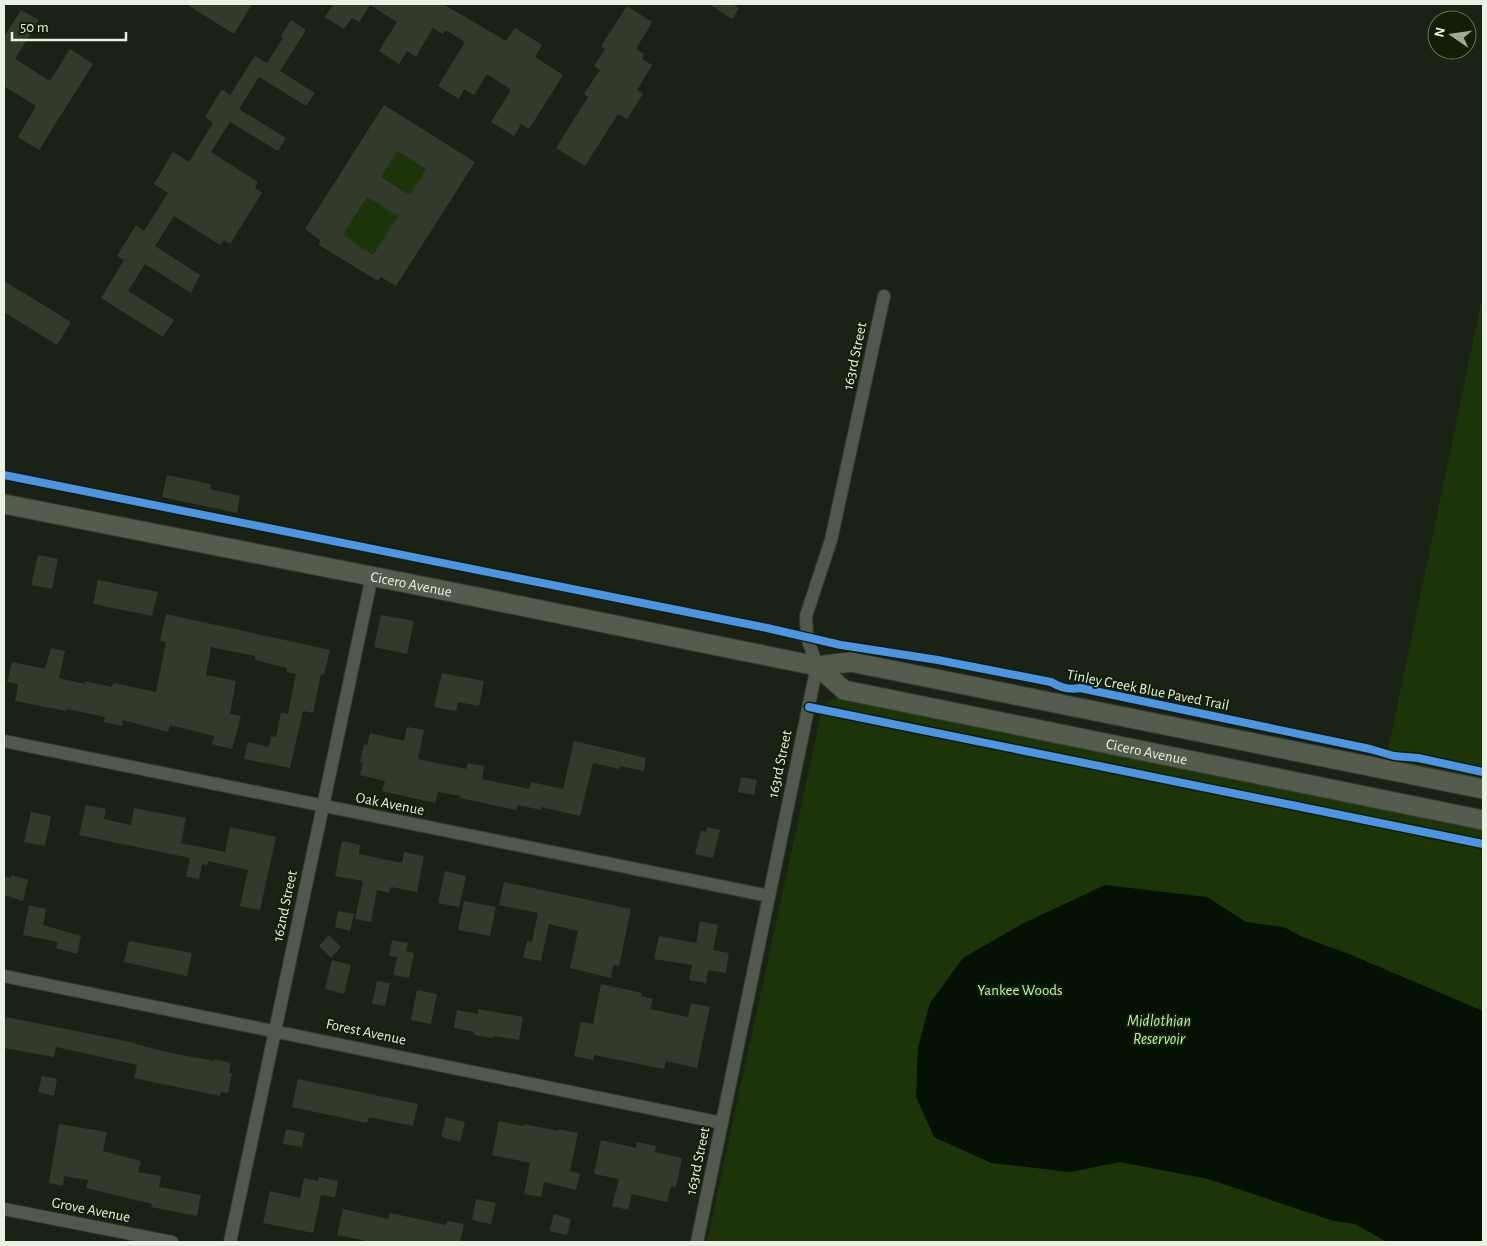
<svg xmlns="http://www.w3.org/2000/svg" width="1487" height="1246" font-family="'Alegreya Sans',sans-serif">
<style>
.green{fill:#1d3408}
.water{fill:#051102}
.building{fill:#323b2b;fill-rule:evenodd}
.lines{fill:none;stroke-linecap:round;stroke-linejoin:round}
.street-casing{stroke:#373d33;stroke-width:14}
.primary-casing{stroke:#373d33;stroke-width:21}
.street{stroke:#52584d;stroke-width:12}
.primary{stroke:#545d4d;stroke-width:19}
.cycleway-casing{stroke:#101f06;stroke-width:11}
.cycleway{stroke:#4d94e3;stroke-width:8}
.labels{text-anchor:middle;dominant-baseline:central;stroke-width:4;stroke-linejoin:round;paint-order:stroke}
.street-label{font-size:15px;fill:#e8f2e2;stroke:#101f06}
.park-label{font-size:15px;fill:#c4f6a5;stroke:#101f06}
.water-label{font-size:16px;font-style:italic;fill:#c4f6a5;stroke:#101f06}
</style>
<rect width="100%" height="100%" fill="#1a2215"/>
<!-- green -->
<g class="green">
<path d="M 397,151 L 426,169 L 410,195 L 381,177 Z"/>
<path d="M 367,197 L 398,216 L 373,255 L 343,235 Z"/>
<path d="M 1483,293 L 1483,779 L 1386,760 Z"/>
<path d="M 842,696 L 1483,826 L 1483,1242 L 707,1242 L 821,714 L 828,701 Z"/>
</g>
<!-- water -->
<path class="water" d="M 1105,885 L 1207,897 L 1246,922 L 1284,927 L 1300,936 L 1349,954 L 1483,1011 L 1483,1242 L 1387,1242 L 1355,1224 L 1334,1221 L 1208,1179 L 1120,1162 L 1070,1172 L 991,1163 L 934,1137 L 916,1097 L 918,1047 L 930,1003 L 963,958 L 1022,924 Z"/>
<!-- building -->
<g class="building">
<path d="M 186,4 L 252,4 L 234,34 Z"/>
<path d="M 333,4 L 443,4 L 506,41 L 515,28 L 542,45 L 535,57 L 563,75 L 529,129 L 521,124 L 514,136 L 491,122 L 511,90 L 487,74 L 474,95 L 464,89 L 459,99 L 438,86 L 465,42 L 446,30 L 443,34 L 433,28 L 416,57 L 407,51 L 399,64 L 379,51 L 397,22 L 370,5 L 359,22 L 352,18 L 344,29 L 325,17 Z"/>
<path d="M 709,4 L 732,4 L 739,8 L 732,19 Z"/>
<path d="M 627,6 L 652,22 L 636,49 L 644,54 L 642,59 L 652,65 L 637,90 L 643,94 L 627,119 L 618,114 L 585,166 L 556,148 L 588,97 L 584,94 L 600,70 L 594,66 L 605,49 L 601,46 Z"/>
<path d="M 21,10 L 39,20 L 15,59 L 50,81 L 70,49 L 93,64 L 39,150 L 18,137 L 36,106 L 4,86 L 4,37 Z"/>
<path d="M 291,20 L 306,30 L 280,71 L 315,93 L 306,106 L 259,77 L 239,109 L 286,138 L 278,151 L 230,122 L 211,152 L 258,182 L 255,188 L 262,193 L 230,244 L 224,240 L 220,245 L 174,216 L 155,246 L 200,275 L 191,293 L 145,264 L 128,291 L 174,320 L 163,337 L 101,298 L 124,260 L 117,256 L 136,225 L 144,231 L 168,193 L 154,184 L 173,152 L 189,162 L 213,123 L 205,117 L 222,89 L 230,95 L 255,56 L 267,63 L 283,38 L 281,36 Z"/>
<path d="M 384,105 L 475,162 L 396,286 L 381,277 L 378,281 L 319,245 L 320,240 L 305,229 ZM 397,151 L 426,169 L 410,195 L 381,177 ZM 367,197 L 398,216 L 373,255 L 343,235 Z"/>
<path d="M 4,281 L 71,322 L 57,345 L 4,312 Z"/>
<path d="M 167,475 L 211,484 L 210,489 L 240,496 L 237,513 L 162,497 Z"/>
<path d="M 38,555 L 58,559 L 52,589 L 31,585 Z"/>
<path d="M 98,580 L 158,592 L 152,616 L 93,604 Z"/>
<path d="M 166,614 L 330,650 L 324,675 L 321,674 L 313,713 L 303,711 L 290,768 L 244,759 L 248,742 L 269,747 L 271,736 L 276,737 L 281,712 L 288,714 L 296,674 L 286,672 L 287,668 L 255,660 L 255,656 L 211,647 L 206,675 L 236,681 L 230,714 L 241,716 L 232,749 L 212,744 L 214,736 L 170,725 L 168,732 L 123,720 L 122,726 L 104,722 L 105,717 L 67,709 L 66,711 L 15,701 L 18,684 L 7,682 L 12,662 L 45,669 L 51,648 L 65,651 L 59,678 L 85,684 L 85,681 L 112,687 L 113,683 L 156,692 L 166,642 L 160,641 Z"/>
<path d="M 381,615 L 414,621 L 407,654 L 374,647 Z"/>
<path d="M 442,673 L 484,681 L 479,706 L 458,702 L 456,711 L 434,707 Z"/>
<path d="M 407,727 L 424,730 L 418,759 L 466,769 L 468,763 L 484,766 L 482,779 L 529,789 L 531,782 L 563,789 L 574,741 L 646,758 L 644,771 L 620,766 L 619,769 L 593,763 L 580,816 L 541,807 L 541,810 L 518,805 L 516,810 L 460,798 L 461,796 L 438,792 L 435,803 L 382,791 L 385,781 L 360,775 L 363,763 L 360,762 L 364,744 L 367,745 L 370,733 L 404,741 Z"/>
<path d="M 741,777 L 757,780 L 754,795 L 738,792 Z"/>
<path d="M 86,805 L 106,809 L 104,819 L 131,825 L 134,808 L 186,818 L 181,843 L 225,852 L 230,827 L 276,837 L 260,910 L 240,906 L 248,870 L 208,861 L 207,865 L 202,864 L 199,879 L 186,877 L 190,858 L 79,835 Z"/>
<path d="M 31,812 L 51,816 L 45,846 L 24,842 Z"/>
<path d="M 707,827 L 720,830 L 713,858 L 695,854 L 701,830 L 706,832 Z"/>
<path d="M 342,841 L 360,845 L 359,854 L 402,863 L 404,852 L 424,856 L 417,892 L 391,887 L 389,893 L 377,890 L 371,922 L 355,919 L 363,881 L 335,876 Z"/>
<path d="M 445,871 L 466,876 L 459,907 L 438,903 Z"/>
<path d="M 12,875 L 28,880 L 23,901 L 4,895 L 4,876 L 11,878 Z"/>
<path d="M 504,882 L 631,909 L 619,966 L 613,965 L 611,978 L 570,968 L 578,931 L 549,924 L 541,961 L 523,958 L 527,941 L 532,942 L 538,913 L 499,905 Z"/>
<path d="M 464,901 L 496,907 L 490,936 L 458,930 Z"/>
<path d="M 29,905 L 46,909 L 43,925 L 81,936 L 77,954 L 56,948 L 58,942 L 23,935 Z"/>
<path d="M 338,911 L 354,914 L 350,931 L 335,927 Z"/>
<path d="M 700,921 L 718,925 L 713,950 L 729,953 L 726,973 L 708,970 L 706,983 L 689,980 L 692,965 L 654,959 L 659,936 L 696,943 Z"/>
<path d="M 329,935 L 341,947 L 331,958 L 319,946 Z"/>
<path d="M 392,940 L 408,943 L 406,951 L 414,953 L 409,978 L 393,975 L 397,957 L 389,956 Z"/>
<path d="M 129,941 L 192,953 L 187,976 L 124,962 Z"/>
<path d="M 332,960 L 351,965 L 344,994 L 325,989 Z"/>
<path d="M 377,981 L 390,983 L 385,1006 L 372,1004 Z"/>
<path d="M 601,984 L 642,993 L 641,996 L 653,999 L 650,1009 L 688,1017 L 691,1003 L 710,1007 L 697,1068 L 666,1061 L 664,1069 L 594,1055 L 593,1060 L 574,1056 L 581,1022 L 593,1024 Z"/>
<path d="M 417,990 L 437,994 L 431,1024 L 411,1020 Z"/>
<path d="M 478,1009 L 523,1017 L 519,1040 L 493,1036 L 493,1038 L 474,1035 L 474,1032 L 454,1028 L 457,1010 L 478,1014 Z"/>
<path d="M 6,1017 L 135,1043 L 135,1044 L 171,1053 L 214,1061 L 214,1059 L 231,1063 L 229,1073 L 232,1073 L 228,1093 L 221,1092 L 220,1096 L 134,1078 L 137,1065 L 56,1047 L 54,1057 L 4,1048 L 4,1028 Z"/>
<path d="M 42,1076 L 57,1079 L 54,1096 L 38,1092 Z"/>
<path d="M 298,1079 L 418,1104 L 413,1126 L 369,1117 L 367,1123 L 292,1107 Z"/>
<path d="M 446,1117 L 465,1122 L 460,1142 L 441,1137 Z"/>
<path d="M 499,1121 L 523,1126 L 524,1124 L 558,1131 L 558,1129 L 578,1133 L 570,1171 L 580,1174 L 576,1190 L 544,1182 L 541,1197 L 524,1194 L 530,1163 L 492,1155 Z"/>
<path d="M 59,1124 L 107,1132 L 103,1151 L 141,1161 L 138,1172 L 161,1176 L 159,1187 L 201,1195 L 197,1216 L 151,1207 L 152,1204 L 86,1188 L 88,1180 L 64,1176 L 63,1186 L 49,1183 Z"/>
<path d="M 286,1129 L 305,1133 L 302,1147 L 283,1144 Z"/>
<path d="M 601,1140 L 636,1148 L 637,1142 L 656,1146 L 655,1152 L 682,1158 L 676,1187 L 671,1186 L 667,1202 L 632,1194 L 628,1210 L 612,1206 L 619,1179 L 594,1174 Z"/>
<path d="M 319,1177 L 338,1181 L 335,1197 L 321,1195 L 313,1233 L 263,1223 L 270,1191 L 300,1198 L 304,1178 L 318,1181 Z"/>
<path d="M 476,1199 L 496,1203 L 491,1224 L 472,1220 Z"/>
<path d="M 343,1209 L 389,1219 L 390,1213 L 446,1225 L 447,1221 L 464,1224 L 460,1242 L 372,1242 L 337,1235 Z"/>
<path d="M 554,1214 L 571,1219 L 567,1235 L 549,1231 Z"/>
</g>
<g class="lines">
<defs>
<g id="street">
<path d="M 4,741 L 769,896"/>
<path d="M 4,976 L 722,1123"/>
<path d="M 4,1209 L 172,1242"/>
<path d="M 230,1242 L 372,576"/>
<path d="M 697,1242 L 817,666 L 807,637 L 806,616 L 831,540 L 884,296"/>
</g>
<g id="primary">
<path id="s1" d="M 4,504 L 457,593 L 817,666 L 851,662 L 1483,789"/>
<path id="s2" d="M 817,666 L 844,690 L 1483,820"/>
</g>
</defs>
<!-- street casing -->
<use href="#street" class="street-casing"/>
<!-- primary casing -->
<use href="#primary" class="primary-casing"/>
<!-- street -->
<use href="#street" class="street"/>
<!-- primary -->
<use href="#primary" class="primary"/>
<defs>
<g id="cycleway">
<path d="M 4,475 L 767,628 L 841,645 L 938,660 L 1051,682 C 1061,688 1069,690 1080,688 L 1370,749 L 1394,756 L 1418,758 L 1483,772"/>
<path d="M 809,707 L 1483,844"/>
</g>
</defs>
<!-- cycleway casing -->
<use href="#cycleway" class="cycleway-casing"/>
<!-- cycleway -->
<use href="#cycleway" class="cycleway"/>
</g>
<g class="labels">
<!-- street labels -->
<g class="street-label">
<text transform="translate(855 356) rotate(-78)">163rd Street</text>
<text stroke="none"><textPath href="#s1" startOffset="415">Cicero Avenue</textPath></text>
<text transform="translate(1148 690) rotate(11)">Tinley Creek Blue Paved Trail</text>
<text stroke="none"><textPath href="#s2" startOffset="345">Cicero Avenue</textPath></text>
<text transform="translate(780 764) rotate(-78)">163rd Street</text>
<text transform="translate(390 804) rotate(11)">Oak Avenue</text>
<text transform="translate(285 906) rotate(-78)">162nd Street</text>
<text transform="translate(366 1032) rotate(12)">Forest Avenue</text>
<text transform="translate(698 1161) rotate(-78)">163rd Street</text>
<text transform="translate(91 1210) rotate(11)">Grove Avenue</text>
</g>
<!-- park labels -->
<g class="park-label">
<text x="1020" y="990">Yankee Woods</text>
</g>
<!-- water labels -->
<g class="water-label">
<text x="1159" y="1021">Midlothian<tspan x="1159" dy="18">Reservoir</tspan></text>
</g>
</g>
<!-- border -->
<rect width="1487" height="1246" fill="none" stroke="#e8f2e2" stroke-width="10"/>
<!-- north arrow -->
<g transform="translate(1452 35) rotate(283)"><circle r="24" fill="#101f06" stroke="#66735e"/>
<path d="M0-4L9 19L0 12L-9 19Z" fill="#a0a99a"/>
<text y="-8" font-size="14" font-weight="bold" text-anchor="middle" fill="#e8f2e2">N</text>
</g>
<!-- scale -->
<path d="M12 32v8h114v-8" fill="none" stroke="#e8f2e2" stroke-width="2.5"/>
<text x="20" y="32" font-size="15" fill="#e8f2e2" stroke="#101f06" stroke-width="4" paint-order="stroke">50 m</text>
</svg>
